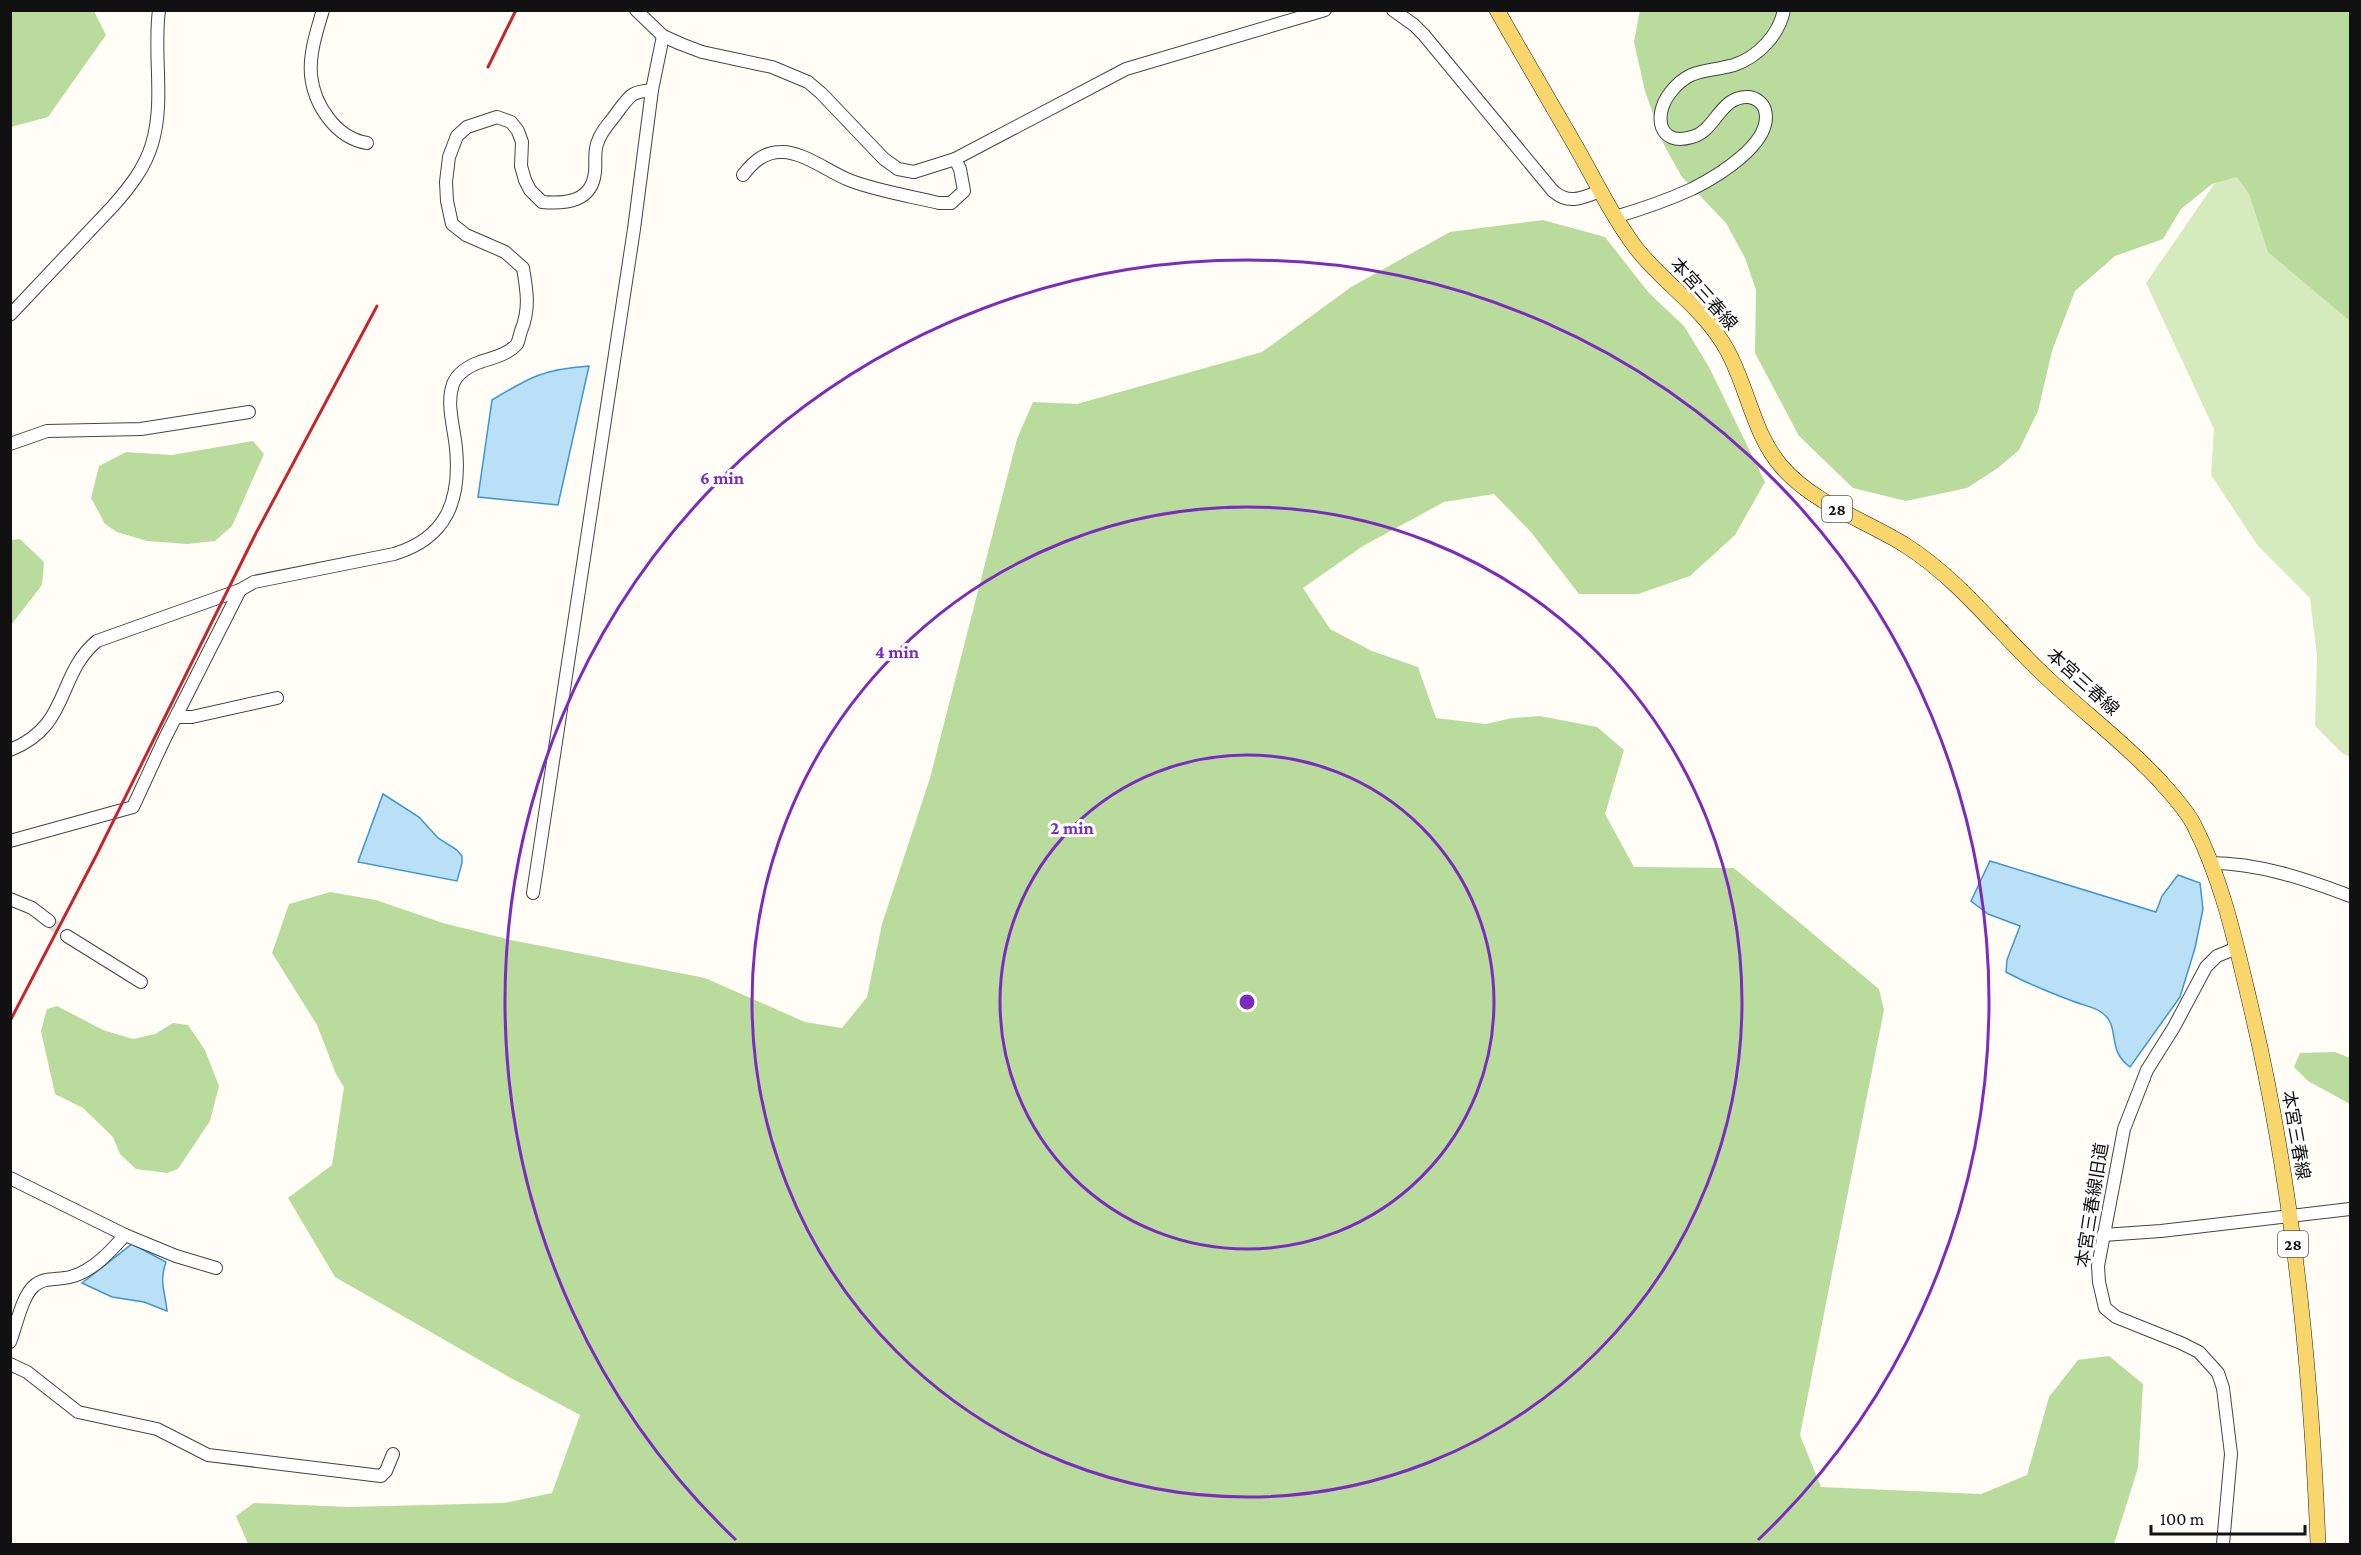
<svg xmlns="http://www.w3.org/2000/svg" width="2361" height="1555" font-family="'Crimson Pro','Noto Sans JP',serif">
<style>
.green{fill:#d5ebbd}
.forest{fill:#b9dc9c}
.water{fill:#b9e0f7;stroke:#3f96cf;stroke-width:1.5}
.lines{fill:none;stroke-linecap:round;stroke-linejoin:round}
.minor-tunnel{stroke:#dbdad3;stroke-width:12;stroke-dasharray:12 6;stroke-linecap:butt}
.minor-casing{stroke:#444;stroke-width:14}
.major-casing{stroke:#222;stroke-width:16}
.minor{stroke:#fff;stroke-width:12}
.major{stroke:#f9d66b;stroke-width:15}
.rail{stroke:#c4262e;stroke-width:3}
.ring{fill:none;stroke:#7b2cbf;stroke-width:3}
.labels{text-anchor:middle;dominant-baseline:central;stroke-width:6;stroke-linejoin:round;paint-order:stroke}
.shield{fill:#fff;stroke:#585858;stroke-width:1.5}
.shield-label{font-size:16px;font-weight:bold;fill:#111}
.street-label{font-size:18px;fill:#111;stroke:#fff}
.centre{fill:#7b2cbf;stroke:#fff;stroke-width:3}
.ring-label{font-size:18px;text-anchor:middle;font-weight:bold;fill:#7b2cbf;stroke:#fff;stroke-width:6;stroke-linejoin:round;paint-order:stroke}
</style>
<rect width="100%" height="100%" fill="#fffdf5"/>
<!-- green -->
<path class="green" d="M 2228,164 L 2350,295 L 2350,757 L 2342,753 L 2315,726 L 2317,656 L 2310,598 L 2258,546 L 2211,475 L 2214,429 L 2146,283 Z"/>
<!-- forest -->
<g class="forest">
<path d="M 11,10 L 94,11 L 106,35 L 48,117 L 11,127 Z"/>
<path d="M 1640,10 L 2350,11 L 2350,321 L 2268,252 L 2249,194 L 2237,177 L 2212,184 L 2181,209 L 2163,239 L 2115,256 L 2075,291 L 2052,351 L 2038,411 L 2019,450 L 1998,468 L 1967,488 L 1906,501 L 1853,488 L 1799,436 L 1755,353 L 1756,290 L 1745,258 L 1726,223 L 1682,177 L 1664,145 L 1645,91 L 1634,42 Z"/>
<path d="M 1543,220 L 1605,237 L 1649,293 L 1684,326 L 1709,367 L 1765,482 L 1735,535 L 1690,576 L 1638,594 L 1579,594 L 1530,531 L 1494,494 L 1444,502 L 1363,546 L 1303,588 L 1330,629 L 1372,651 L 1418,667 L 1436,718 L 1486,724 L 1512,718 L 1540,716 L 1597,727 L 1624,750 L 1605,814 L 1634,867 L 1734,868 L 1879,989 L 1884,1010 L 1800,1435 L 1821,1487 L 1981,1494 L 2027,1475 L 2049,1397 L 2078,1360 L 2109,1356 L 2143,1384 L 2138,1468 L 2114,1544 L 248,1544 L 236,1516 L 254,1503 L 349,1507 L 504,1503 L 552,1493 L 580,1415 L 509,1377 L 335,1277 L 288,1198 L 332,1165 L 344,1087 L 336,1074 L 317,1025 L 272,953 L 289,904 L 330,892 L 376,900 L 443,923 L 511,940 L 705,978 L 805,1022 L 842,1028 L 867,997 L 882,924 L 930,778 L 1017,439 L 1033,402 L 1077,404 L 1262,352 L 1351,287 L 1450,232 Z"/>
<path d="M 253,441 L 264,454 L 232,526 L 215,541 L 187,544 L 147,541 L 117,532 L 105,524 L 91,498 L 99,466 L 126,452 L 172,455 Z"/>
<path d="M 20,539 L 44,562 L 42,585 L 11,625 L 11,540 Z"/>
<path d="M 57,1006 L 103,1030 L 133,1039 L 155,1034 L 173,1023 L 188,1025 L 205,1050 L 219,1086 L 210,1121 L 178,1169 L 167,1173 L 136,1169 L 120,1154 L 113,1137 L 83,1108 L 55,1094 L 41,1031 L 47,1009 Z"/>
<path d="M 2335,1052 L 2350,1058 L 2350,1104 L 2308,1081 L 2294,1067 L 2300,1053 Z"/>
</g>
<!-- water -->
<g class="water">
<path d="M 589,366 L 558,505 L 478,497 L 492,400 C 530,377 544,369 589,366 Z"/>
<path d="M 383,794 L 419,817 L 438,838 L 457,850 L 462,856 L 462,863 L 457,881 L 358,862 Z"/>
<path d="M 1990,861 L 2156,912 L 2162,896 L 2178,875 L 2200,883 L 2203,909 L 2195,948 L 2180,997 L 2130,1067 C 2105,1049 2122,1026 2101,1012 C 2094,1007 2083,1005 2075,1002 C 2051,993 2028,984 2006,972 L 2007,960 L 2020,926 L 1988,914 L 1971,901 Z"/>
<path d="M 132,1244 L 166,1262 C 159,1282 165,1291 167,1311 L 144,1302 L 112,1297 L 82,1283 Z"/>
</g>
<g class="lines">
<!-- minor-tunnel -->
<path class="minor-tunnel" d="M 49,921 L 67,936"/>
<defs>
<g id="minor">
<path d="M 323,10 C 317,30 309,54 311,75 C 314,105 336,138 367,143"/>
<path d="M 636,10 L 663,36 L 681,44 L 702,52 L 772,67 L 808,82 L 821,93 L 884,159 L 898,169 L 914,172 L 955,159 L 1126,69 L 1325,10"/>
<path d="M 1393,10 L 1414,25 L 1424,35 L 1553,191 C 1569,205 1582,198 1600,191"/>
<path d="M 743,175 C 753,162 764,152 781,152 C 802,151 829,172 849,180 C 877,191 910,196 939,203 L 951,203 L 964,191 L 960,169 L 955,159"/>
<path d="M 1615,217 C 1642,209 1668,200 1692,189 C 1716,177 1774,143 1765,110 C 1763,103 1756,98 1749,97 C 1720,95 1716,131 1692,137 C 1658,147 1653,115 1670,93 C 1690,67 1706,73 1734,65 C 1758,57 1779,35 1784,10"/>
<path d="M 10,315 L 113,206 C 129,188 145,168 152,144 C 165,101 153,54 159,10"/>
<path d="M 10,444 L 47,431 L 141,429 L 249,412"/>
<path d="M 177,717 L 192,717 L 277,698"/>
<path d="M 10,750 C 71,726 56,675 97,641 L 240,590 L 254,582 L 394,554 C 447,538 461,500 456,448 C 454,427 446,404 453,384 C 458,372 469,366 480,362 C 492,358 509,354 517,344 C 519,340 520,334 521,331 C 530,309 527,291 523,268 L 505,252 L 466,235 L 452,224 L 447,201 L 446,182 L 449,157 L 457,136 L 467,127 L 497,117 L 511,122 L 518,131 L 522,142 L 521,166 L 525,180 L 530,190 L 542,202 C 566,204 592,202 595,172 C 596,163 594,153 597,144 C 601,130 611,122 619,110 C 631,94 632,92 652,90"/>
<path d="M 10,841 L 133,807 L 164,740 L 240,590"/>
<path d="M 2210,863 C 2259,863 2305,879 2350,896"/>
<path d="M 533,893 L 634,229 L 652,90 L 663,36"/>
<path d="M 10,899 L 32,908 L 49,921"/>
<path d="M 67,936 L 141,982"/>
<path d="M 10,1178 L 125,1235 C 111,1251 92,1272 70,1277 C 58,1280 43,1277 34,1286 C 22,1296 16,1327 10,1342"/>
<path d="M 125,1235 L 176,1256 L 216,1268"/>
<path d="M 2103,1235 L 2161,1231 L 2350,1209"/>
<path d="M 10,1364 L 27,1372 L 78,1412 L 157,1429 L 208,1455 L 381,1476 L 386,1471 L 393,1454"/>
<path d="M 2223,1544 L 2231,1454 L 2223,1388 L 2218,1373 L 2199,1352 L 2181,1343 L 2116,1317 L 2105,1308 L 2099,1282 L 2098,1266 L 2124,1129 L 2147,1070 L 2174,1027 L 2206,967 L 2217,956 L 2237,948"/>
</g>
<path id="major" d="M 1497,10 C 1523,56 1549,100 1575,145 C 1595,180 1612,216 1636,248 C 1664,284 1705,309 1727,350 C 1748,388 1753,433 1781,466 C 1814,504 1863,519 1905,545 C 1959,579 1999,633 2045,676 C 2083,712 2125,743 2160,781 C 2172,795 2185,808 2194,825 C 2222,880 2235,940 2249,999 C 2292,1178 2311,1361 2318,1544"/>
</defs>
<!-- minor casing -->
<use href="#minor" class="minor-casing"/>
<!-- major casing -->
<use href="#major" class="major-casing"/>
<!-- minor -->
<use href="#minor" class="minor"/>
<!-- major -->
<use href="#major" class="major"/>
<!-- rail -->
<g class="rail">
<path d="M 488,67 L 516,10"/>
<path d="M 10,1021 L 97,854 L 256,533 L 377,306"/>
</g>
</g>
<!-- distance rings -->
<g class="ring">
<circle cx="1247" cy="1002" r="247"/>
<circle cx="1247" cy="1002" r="495"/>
<path d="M736 1540A742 742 0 1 1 1758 1540"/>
</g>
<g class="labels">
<!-- shield labels -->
<g class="shield">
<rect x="1822" y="496" width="30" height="26" rx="4.5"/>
<rect x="2278" y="1231" width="30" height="26" rx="4.5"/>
</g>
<g class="shield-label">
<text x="1837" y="509">28</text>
<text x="2293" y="1244">28</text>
</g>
<!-- street labels -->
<g class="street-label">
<text transform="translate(1704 294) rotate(48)">本宮三春線</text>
<text transform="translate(2083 682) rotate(42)">本宮三春線</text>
<text transform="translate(2296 1135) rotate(80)">本宮三春線</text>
<text transform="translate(2092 1205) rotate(-81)">本宮三春線旧道</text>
</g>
</g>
<circle cx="1247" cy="1002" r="9" class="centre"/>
<g class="ring-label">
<text x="722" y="484">6 min</text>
<text x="897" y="658">4 min</text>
<text x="1072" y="834">2 min</text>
</g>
<!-- border -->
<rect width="2361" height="1555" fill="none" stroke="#111111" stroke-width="24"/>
<!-- scale -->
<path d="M2151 1525v9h154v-9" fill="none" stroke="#111111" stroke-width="3"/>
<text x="2160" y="1525" font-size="18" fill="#111111" stroke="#ffffff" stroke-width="4.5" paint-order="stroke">100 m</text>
</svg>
